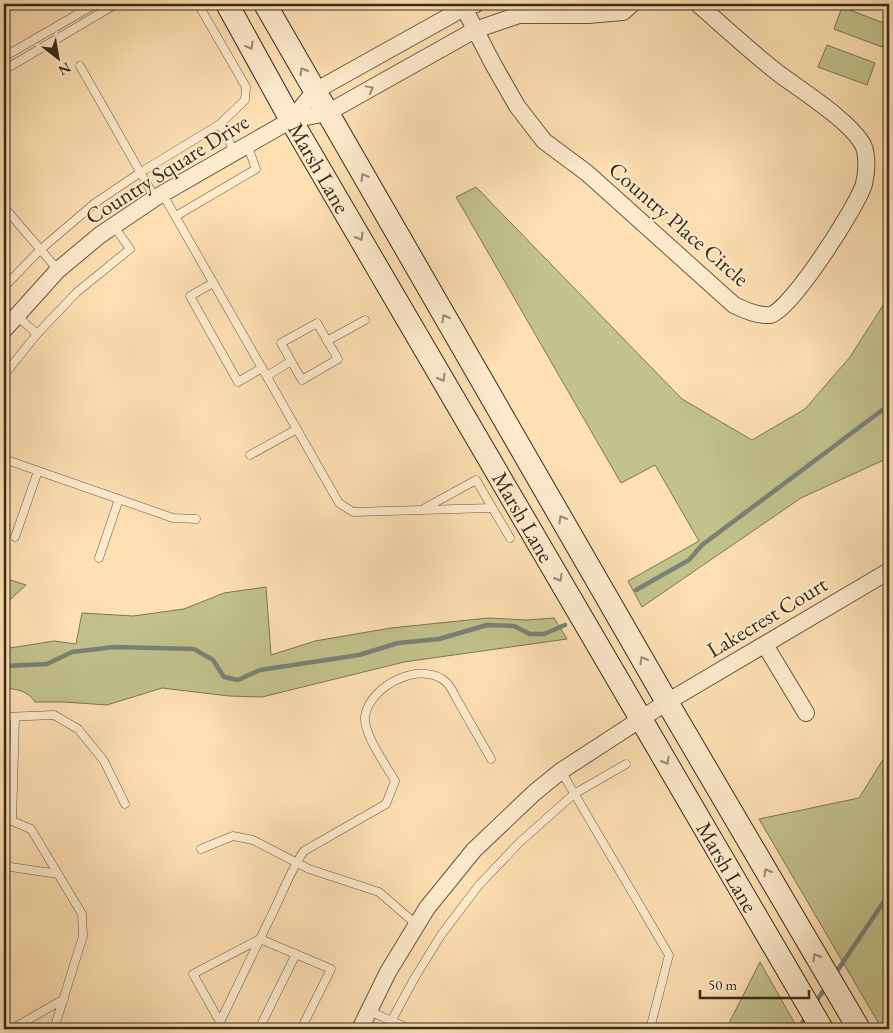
<svg xmlns="http://www.w3.org/2000/svg" width="893" height="1033" font-family="'EB Garamond',serif">
<style>
.green{fill:#c2c28b;stroke:#7c7653}
.lines{fill:none;stroke-linecap:round;stroke-linejoin:round}
.stream{stroke:#798179;stroke-width:4.5}
.service-casing{stroke:#685841;stroke-width:9}
.minor-casing{stroke:#685841;stroke-width:18}
.secondary-casing{stroke:#362b1b;stroke-width:24}
.service{stroke:#feebce;stroke-width:8}
.minor{stroke:#feebce;stroke-width:16}
.secondary{stroke:#feebce;stroke-width:22}
.oneway{stroke:#9a8b74}
.labels{text-anchor:middle;dominant-baseline:central;stroke-width:4;stroke-linejoin:round;paint-order:stroke}
.street-label{font-size:22px;fill:#362b1b;stroke:#feebce}
</style>
<rect width="100%" height="100%" fill="#fee0b3"/>
<filter id="stains"><feTurbulence type="fractalNoise" baseFrequency=".004" numOctaves="4"/><feColorMatrix values="0 0 0 0 .2 0 0 0 0 .09 0 0 0 0 .02 0 0 0 .5 -.17"/></filter>
<radialGradient id="worn" r=".72"><stop offset=".6" stop-color="#630" stop-opacity="0"/><stop offset="1" stop-color="#630" stop-opacity=".3"/></radialGradient>
<!-- green -->
<g class="green">
<path d="M 842,7 L 889,25 L 882,47 L 834,29 Z"/>
<path d="M 827,45 L 875,63 L 867,85 L 818,67 Z"/>
<path d="M 476,187 L 682,399 L 752,440 L 805,409 L 850,357 L 889,296 L 889,460 L 886,459 L 801,498 L 642,607 L 628,581 L 699,541 L 655,465 L 621,483 L 456,197 Z"/>
<path d="M 4,578 L 26,585 L 11,599 L 4,597 Z"/>
<path d="M 266,587 L 271,655 L 315,641 L 391,628 L 488,618 L 527,620 L 554,618 L 567,639 L 404,662 L 262,697 L 229,696 L 162,688 L 107,705 L 64,702 L 35,702 C 28,691 17,689 4,688 L 4,649 L 54,641 L 76,644 L 82,613 L 133,616 L 184,609 L 224,593 Z"/>
<path d="M 889,750 L 889,1029 L 882,1029 L 759,819 L 859,798 Z"/>
<path d="M 760,962 L 798,1029 L 726,1029 Z"/>
</g>
<g class="lines">
<!-- stream -->
<g class="stream">
<path d="M 636,590 L 689,560 L 702,545 L 889,405"/>
<path d="M 4,666 L 47,664 L 72,652 L 114,647 L 194,649 L 213,660 L 224,677 L 238,680 L 260,670 L 359,655 L 398,643 L 439,639 L 487,625 L 514,626 L 530,634 L 544,634 L 565,625"/>
<path d="M 835,974 L 889,894"/>
<path d="M 815,1003 L 826,987"/>
<path d="M 798,1029 L 807,1016"/>
</g>
<defs>
<g id="service">
<path d="M 4,57 L 95,4"/>
<path d="M 80,66 L 155,198"/>
<path d="M 4,70 L 116,4"/>
<path d="M 220,124 L 234,151"/>
<path d="M 162,193 L 339,503 L 353,512 L 491,508"/>
<path d="M 4,207 L 58,270"/>
<path d="M 176,216 L 256,169 L 247,144"/>
<path d="M 213,283 L 190,296 L 238,382 L 262,368"/>
<path d="M 4,287 L 40,250 L 95,203 L 141,172 L 220,124 L 245,100 L 246,87 L 198,4"/>
<path d="M 16,315 L 37,334"/>
<path d="M 327,341 L 365,320"/>
<path d="M 4,375 L 37,334 L 77,292 L 130,249 L 113,225"/>
<path d="M 267,376 L 291,361 L 281,343 L 317,323 L 338,359 L 302,380 L 291,361"/>
<path d="M 250,455 L 297,429"/>
<path d="M 4,459 L 173,518 L 196,519"/>
<path d="M 425,508 L 476,480 L 510,538"/>
<path d="M 15,537 L 38,471"/>
<path d="M 99,558 L 119,499"/>
<path d="M 4,717 L 54,715 L 78,729 L 104,761 L 125,804"/>
<path d="M 561,771 L 669,955 L 650,1029"/>
<path d="M 4,821 L 12,821 L 31,829 L 82,914 L 83,936 L 54,1029"/>
<path d="M 12,821 L 15,717"/>
<path d="M 201,849 L 233,836 L 253,840 L 309,869 L 379,892 L 417,925"/>
<path d="M 4,866 L 58,874"/>
<path d="M 369,1011 L 410,1029"/>
<path d="M 12,1029 L 64,999"/>
<path d="M 259,1029 L 296,954"/>
<path d="M 301,1029 L 331,969 L 260,939 L 193,974 L 220,1022 C 238,984 256,947 274,910 C 284,890 291,869 304,851 L 386,804 L 395,781 C 386,765 363,734 365,716 C 370,685 423,659 447,683 C 452,688 455,697 459,703 C 470,722 480,740 491,759"/>
<path d="M 387,1029 L 414,979 L 441,935 L 479,885 L 520,842 L 574,794 L 626,764"/>
</g>
<g id="minor">
<path d="M 464,8 L 493,64 L 517,106 L 544,141 L 587,173 L 734,305 C 744,310 759,316 770,315 C 790,312 858,205 864,184 C 867,172 868,153 862,143 C 847,119 802,91 778,73 C 750,51 724,27 698,4"/>
<path d="M 291,120 L 315,91 L 464,8 L 476,4"/>
<path d="M 4,330 L 58,270 L 100,235 L 155,198 L 291,120 L 327,113 L 475,30 L 519,15 L 588,15 L 623,12 L 632,4"/>
<path d="M 765,645 L 806,713"/>
<path d="M 360,1029 L 388,972 L 427,908 L 474,850 L 534,793 L 561,771 L 667,702 L 889,571"/>
</g>
<g id="secondary">
<path d="M 227,4 L 291,120 L 822,1029"/>
<path d="M 265,4 L 667,702 L 859,1029"/>
</g>
</defs>
<!-- service casing -->
<use href="#service" class="service-casing"/>
<!-- minor casing -->
<use href="#minor" class="minor-casing"/>
<!-- secondary casing -->
<use href="#secondary" class="secondary-casing"/>
<!-- service -->
<use href="#service" class="service"/>
<!-- minor -->
<use href="#minor" class="minor"/>
<!-- secondary -->
<use href="#secondary" class="secondary"/>
</g>
<!-- one-way arrows -->
<defs><path id="oneway-chevron" d="M-2-3.5L2.5 0L-2 3.5" fill="none" stroke-width="1.6" stroke-linecap="round" stroke-linejoin="round" transform="scale(1.25)"/></defs>
<g class="oneway">
<use href="#oneway-chevron" transform="translate(250 46) rotate(61)"/>
<use href="#oneway-chevron" transform="translate(303 71) rotate(-120)"/>
<use href="#oneway-chevron" transform="translate(370 89) rotate(-29)"/>
<use href="#oneway-chevron" transform="translate(364 177) rotate(-120)"/>
<use href="#oneway-chevron" transform="translate(360 237) rotate(60)"/>
<use href="#oneway-chevron" transform="translate(445 318) rotate(-120)"/>
<use href="#oneway-chevron" transform="translate(442 378) rotate(60)"/>
<use href="#oneway-chevron" transform="translate(562 519) rotate(-120)"/>
<use href="#oneway-chevron" transform="translate(559 578) rotate(60)"/>
<use href="#oneway-chevron" transform="translate(643 660) rotate(-120)"/>
<use href="#oneway-chevron" transform="translate(666 761) rotate(60)"/>
<use href="#oneway-chevron" transform="translate(767 872) rotate(-120)"/>
<use href="#oneway-chevron" transform="translate(816 957) rotate(-120)"/>
</g>
<g class="labels">
<!-- street labels -->
<g class="street-label">
<text transform="translate(319 168) rotate(60)">Marsh Lane</text>
<text transform="translate(167 169) rotate(-32)">Country Square Drive</text>
<text transform="translate(679 224) rotate(41)">Country Place Circle</text>
<text transform="translate(523 517) rotate(60)">Marsh Lane</text>
<text transform="translate(767 617) rotate(-31)">Lakecrest Court</text>
<text transform="translate(727 867) rotate(60)">Marsh Lane</text>
</g>
</g>
<!-- margin -->
<rect width="893" height="1033" fill="none" stroke="#fee0b3" stroke-width="20"/>
<rect x="5" y="5" width="883" height="1023" fill="none" stroke="#362b1b" stroke-width="2.5"/>
<rect x="10" y="10" width="873" height="1013" fill="none" stroke="#362b1b"/>
<!-- north arrow -->
<g transform="translate(58 58) rotate(149)" stroke="#feebce" stroke-width="4" paint-order="stroke">
<path d="M0-4L9 19L0 12L-9 19Z" fill="#362b1b"/>
<text y="-8" font-size="14" font-weight="bold" text-anchor="middle" fill="#362b1b">N</text>
</g>
<!-- scale -->
<path d="M700 990v8h109v-8" fill="none" stroke="#362b1b" stroke-width="2.5"/>
<text x="708" y="990" font-size="15" fill="#362b1b" stroke="#feebce" stroke-width="4" paint-order="stroke">50 m</text>
<rect width="100%" height="100%" filter="url(#stains)"/>
<rect width="100%" height="100%" fill="url(#worn)"/>
</svg>
